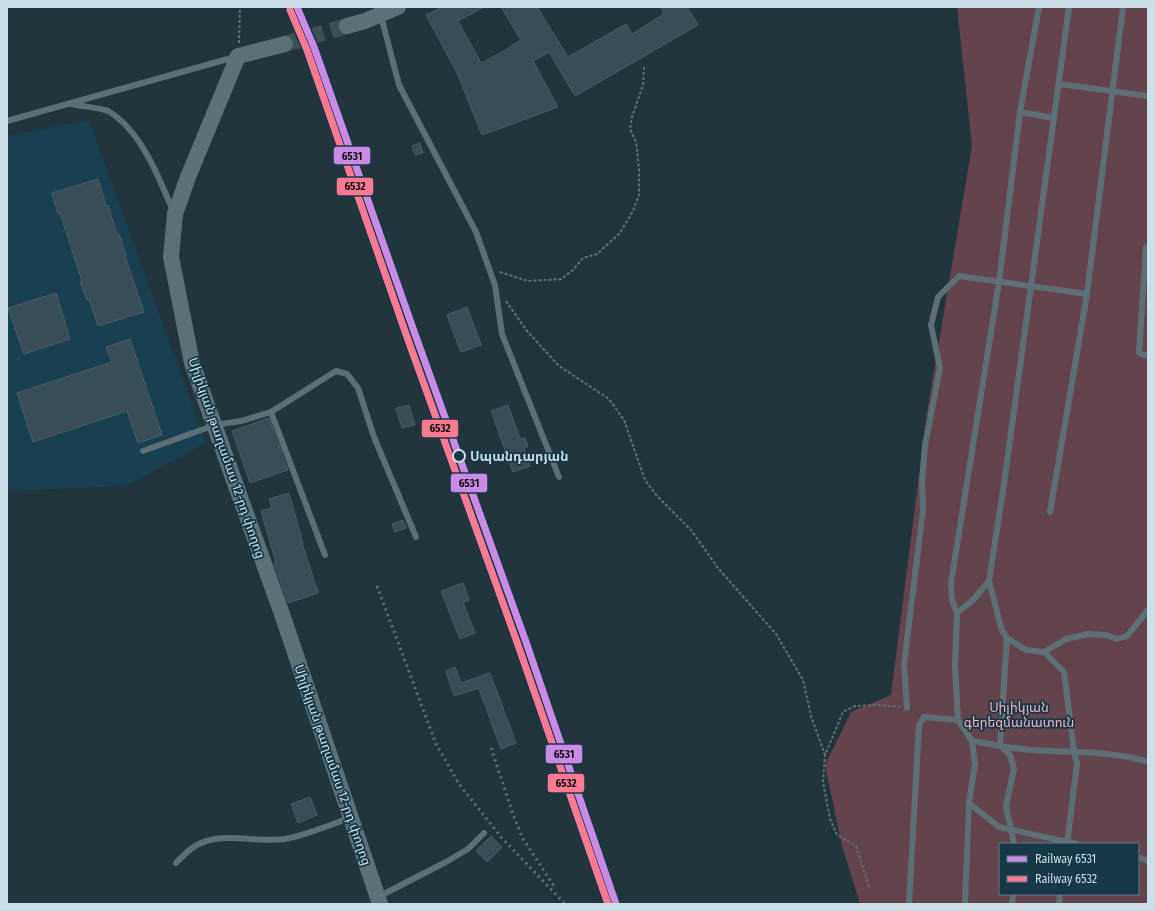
<svg xmlns="http://www.w3.org/2000/svg" width="1155" height="911" font-family="'Fira Sans Condensed','Noto Sans Armenian',sans-serif">
<style>
.built{fill:#184051}
.green{fill:#63444c;fill-rule:evenodd}
.building{fill:#374c55;stroke:#4d5c63}
.lines{fill:none;stroke-linecap:round;stroke-linejoin:round}
.secondary-tunnel{stroke:#3c4e56;stroke-width:16;stroke-dasharray:16 8;stroke-linecap:butt}
.path{stroke:#617076;stroke-width:2;stroke-dasharray:3 2;stroke-linecap:butt}
.service{stroke:#5d6e75;stroke-width:6}
.secondary{stroke:#5c7078;stroke-width:16}
.rail{stroke:#627078;stroke-width:3;stroke-dasharray:2 4;stroke-linecap:butt}
.rail-1-casing{stroke:#173847;stroke-width:10}
.rail-2-casing{stroke:#173847;stroke-width:10}
.rail-1{stroke:#ca8be6;stroke-width:7}
.rail-2{stroke:#fe7a93;stroke-width:7}
.stop-dot{fill:#173847;stroke:#ccdfe8;stroke-width:2}
.labels{text-anchor:middle;dominant-baseline:central;stroke-width:3.5;stroke-linejoin:round;paint-order:stroke}
.stop-label{font-size:13px;font-weight:bold;fill:#ccdfe8;stroke:#173847;text-anchor:start}
.street-label{font-size:13px;fill:#ccdfe8;stroke:#173847}
.park-label{font-size:13px;fill:#f7aebc;stroke:#173847}
.line-badge{stroke:#173847;stroke-width:1.5}
.pale-badge-label{font-size:11px;text-anchor:middle;font-weight:bold;fill:#111}
</style>
<rect width="100%" height="100%" fill="#22343c"/>
<!-- built -->
<path class="built" d="M 89,120 L 206,443 L 126,486 L 7,491 L 7,136 Z"/>
<!-- green -->
<path class="green" d="M 957,7 L 1148,7 L 1148,904 L 860,904 L 842,846 L 825,765 L 851,712 L 891,695 L 927,413 L 972,146 ZM 1000,844 L 1138,844 L 1138,894 L 1000,894 Z"/>
<!-- building -->
<g class="building">
<path d="M 442,7 L 484,7 L 458,21 L 481,63 L 508,49 L 508,48 L 521,40 L 501,7 L 537,7 L 568,57 L 626,24 L 632,34 L 664,14 L 660,7 L 687,7 L 698,25 L 575,96 L 549,52 L 533,61 L 558,107 L 482,135 L 458,75 L 426,15 Z"/>
<path d="M 420,143 L 423,153 L 415,155 L 412,146 Z"/>
<path d="M 98,179 L 106,206 L 108,205 L 117,235 L 119,234 L 126,255 L 125,256 L 144,312 L 98,326 L 89,299 L 87,300 L 80,282 L 82,281 L 60,213 L 58,214 L 52,193 Z"/>
<path d="M 56,293 L 70,339 L 24,354 L 8,308 Z"/>
<path d="M 467,307 L 481,345 L 461,352 L 447,315 Z"/>
<path d="M 130,339 L 162,435 L 138,443 L 127,411 L 33,442 L 17,393 L 112,362 L 106,347 Z"/>
<path d="M 409,405 L 415,425 L 402,428 L 396,408 Z"/>
<path d="M 508,405 L 520,439 L 525,438 L 528,446 L 524,448 L 530,466 L 513,472 L 491,411 Z"/>
<path d="M 269,418 L 288,470 L 250,483 L 232,431 Z"/>
<path d="M 289,493 L 303,543 L 302,543 L 318,593 L 288,603 L 274,563 L 276,562 L 261,511 L 272,508 L 269,499 Z"/>
<path d="M 403,520 L 406,528 L 395,532 L 392,524 Z"/>
<path d="M 463,583 L 469,600 L 463,602 L 475,633 L 460,639 L 441,591 Z"/>
<path d="M 455,667 L 461,683 L 490,673 L 516,743 L 501,749 L 479,688 L 454,696 L 446,671 Z"/>
<path d="M 310,797 L 317,815 L 298,823 L 291,804 Z"/>
<path d="M 491,836 L 502,847 L 487,862 L 476,851 Z"/>
</g>
<g class="lines">
<!-- secondary-tunnel -->
<path class="secondary-tunnel" d="M 285,44 L 347,26"/>
<!-- path -->
<g class="path">
<path d="M 239,43 L 240,7"/>
<path d="M 500,272 L 528,281 L 561,279 L 573,270 L 583,258 L 597,254 L 620,233 L 633,211 L 639,195 L 639,169 L 636,142 L 630,129 L 632,117 L 643,85 L 644,67"/>
<path d="M 506,301 L 527,331 L 559,366 L 609,399 L 624,420 L 645,480 L 657,496 L 691,530 L 718,568 L 776,634 L 803,680 L 811,716 L 825,755"/>
<path d="M 869,887 L 856,846 L 837,835 L 830,819 L 823,782 L 825,755 L 843,712 L 855,706 L 878,705 L 900,707"/>
<path d="M 1147,904 L 1148,900"/>
</g>
<!-- service -->
<g class="service">
<path d="M 381,16 L 399,85 L 476,232 L 495,285 L 502,334 L 559,477"/>
<path d="M 1059,84 L 1148,96"/>
<path d="M 72,104 C 80,106 102,108 108,111 C 141,130 159,178 173,211"/>
<path d="M 1020,112 L 1054,118"/>
<path d="M 7,121 L 235,57"/>
<path d="M 1146,247 L 1139,353 L 1144,355 L 1148,355"/>
<path d="M 271,412 L 336,371 L 347,374 L 358,388 L 374,437 L 416,537"/>
<path d="M 143,451 L 215,425 L 241,421 L 271,412 L 325,555"/>
<path d="M 1050,512 L 1087,294 L 1123,7"/>
<path d="M 989,581 L 1004,484 L 1069,7"/>
<path d="M 957,613 L 973,600 L 989,581 L 1002,631 L 1007,638 L 1026,650 L 1044,652 L 1066,639 L 1088,634 L 1106,635 L 1117,639 L 1127,636 L 1148,610"/>
<path d="M 1007,638 L 1000,745 L 1010,755 L 1014,769 L 1006,806 L 1014,844"/>
<path d="M 1044,652 L 1064,672 L 1074,752 L 1077,763 L 1067,844"/>
<path d="M 907,708 L 904,664 L 923,510 L 922,482 L 925,445 L 940,368 L 931,325 L 938,297 L 959,276 L 1087,294"/>
<path d="M 972,741 C 992,744 1012,749 1032,750 C 1071,753 1111,750 1148,762"/>
<path d="M 969,803 L 999,827 L 1077,844"/>
<path d="M 1138,857 L 1148,861"/>
<path d="M 176,863 C 182,857 189,849 197,845 C 221,831 257,843 285,839 C 307,835 328,826 349,818"/>
<path d="M 378,897 L 446,862 L 468,849 L 484,833"/>
<path d="M 909,904 L 919,725 L 924,717 L 958,720"/>
<path d="M 965,904 L 969,803 L 975,764 L 972,741 L 958,720 L 955,667 L 957,613 L 952,600 L 951,583 L 999,282 L 1020,112 L 1039,7"/>
<path d="M 1012,904 L 1013,894"/>
<path d="M 1059,904 L 1060,894"/>
</g>
<!-- secondary -->
<g class="secondary">
<path d="M 347,26 L 365,21 L 398,7"/>
<path d="M 285,44 L 238,56 L 188,177 L 175,214 L 171,257 L 192,363 L 283,617 L 380,904"/>
</g>
<!-- rail -->
<g class="rail">
<path d="M 377,586 L 436,744 L 459,784 L 501,837 L 565,904"/>
<path d="M 491,748 L 514,817 L 523,839 L 554,886"/>
<path d="M 601,887 L 606,904"/>
</g>
<defs>
<path id="rail-1" d="M 297,7 L 314,47 L 415,334 L 526,642 L 616,904"/>
<path id="rail-2" d="M 290,10 L 307,50 L 407,337 L 518,645 L 608,904"/>
</defs>
<!-- rail-1 casing -->
<use href="#rail-1" class="rail-1-casing"/>
<!-- rail-2 casing -->
<use href="#rail-2" class="rail-2-casing"/>
<!-- rail-1 -->
<use href="#rail-1" class="rail-1"/>
<!-- rail-2 -->
<use href="#rail-2" class="rail-2"/>
</g>
<!-- markers -->
<circle class="stop-dot" cx="459" cy="456" r="6"/>
<g class="labels">
<!-- stop labels -->
<g class="stop-label">
<text x="470" y="456">Սպանդարյան</text>
</g>
<!-- street labels -->
<g class="street-label">
<text transform="translate(227 458) rotate(71)">Սիլիկյան թաղամաս 12-րդ փողոց</text>
<text transform="translate(333 765) rotate(71)">Սիլիկյան թաղամաս 12-րդ փողոց</text>
</g>
<!-- park labels -->
<g class="park-label">
<text x="1019" y="707">Սիլիկյան<tspan x="1019" dy="15">գերեզմանատուն</tspan></text>
</g>
</g>
<g class="line-badge">
<rect x="333" y="146" width="38" height="19" rx="4" fill="#ca8be6"/>
<rect x="336" y="177" width="38" height="19" rx="4" fill="#fe7a93"/>
<rect x="421" y="419" width="38" height="19" rx="4" fill="#fe7a93"/>
<rect x="450" y="473" width="38" height="20" rx="4" fill="#ca8be6"/>
<rect x="545" y="744" width="38" height="20" rx="4" fill="#ca8be6"/>
<rect x="547" y="773" width="38" height="20" rx="4" fill="#fe7a93"/>
</g>
<g class="pale-badge-label">
<text x="352" y="160">6531</text>
<text x="355" y="190">6532</text>
<text x="440" y="432">6532</text>
<text x="469" y="487">6531</text>
<text x="564" y="758">6531</text>
<text x="566" y="787">6532</text>
</g>
<!-- border -->
<rect width="1155" height="911" fill="none" stroke="#ccdfe8" stroke-width="16"/>
<!-- legend -->
<rect x="999" y="843" width="140" height="52" fill="#173847" stroke="#5f7b87"/>
<rect x="1007" y="856" width="20" height="6" fill="#ca8be6" stroke="#5f7b87"/>
<text x="1035" y="863" font-size="12" fill="#ccdfe8">Railway 6531</text>
<rect x="1007" y="876" width="20" height="6" fill="#fe7a93" stroke="#5f7b87"/>
<text x="1035" y="883" font-size="12" fill="#ccdfe8">Railway 6532</text>
</svg>
